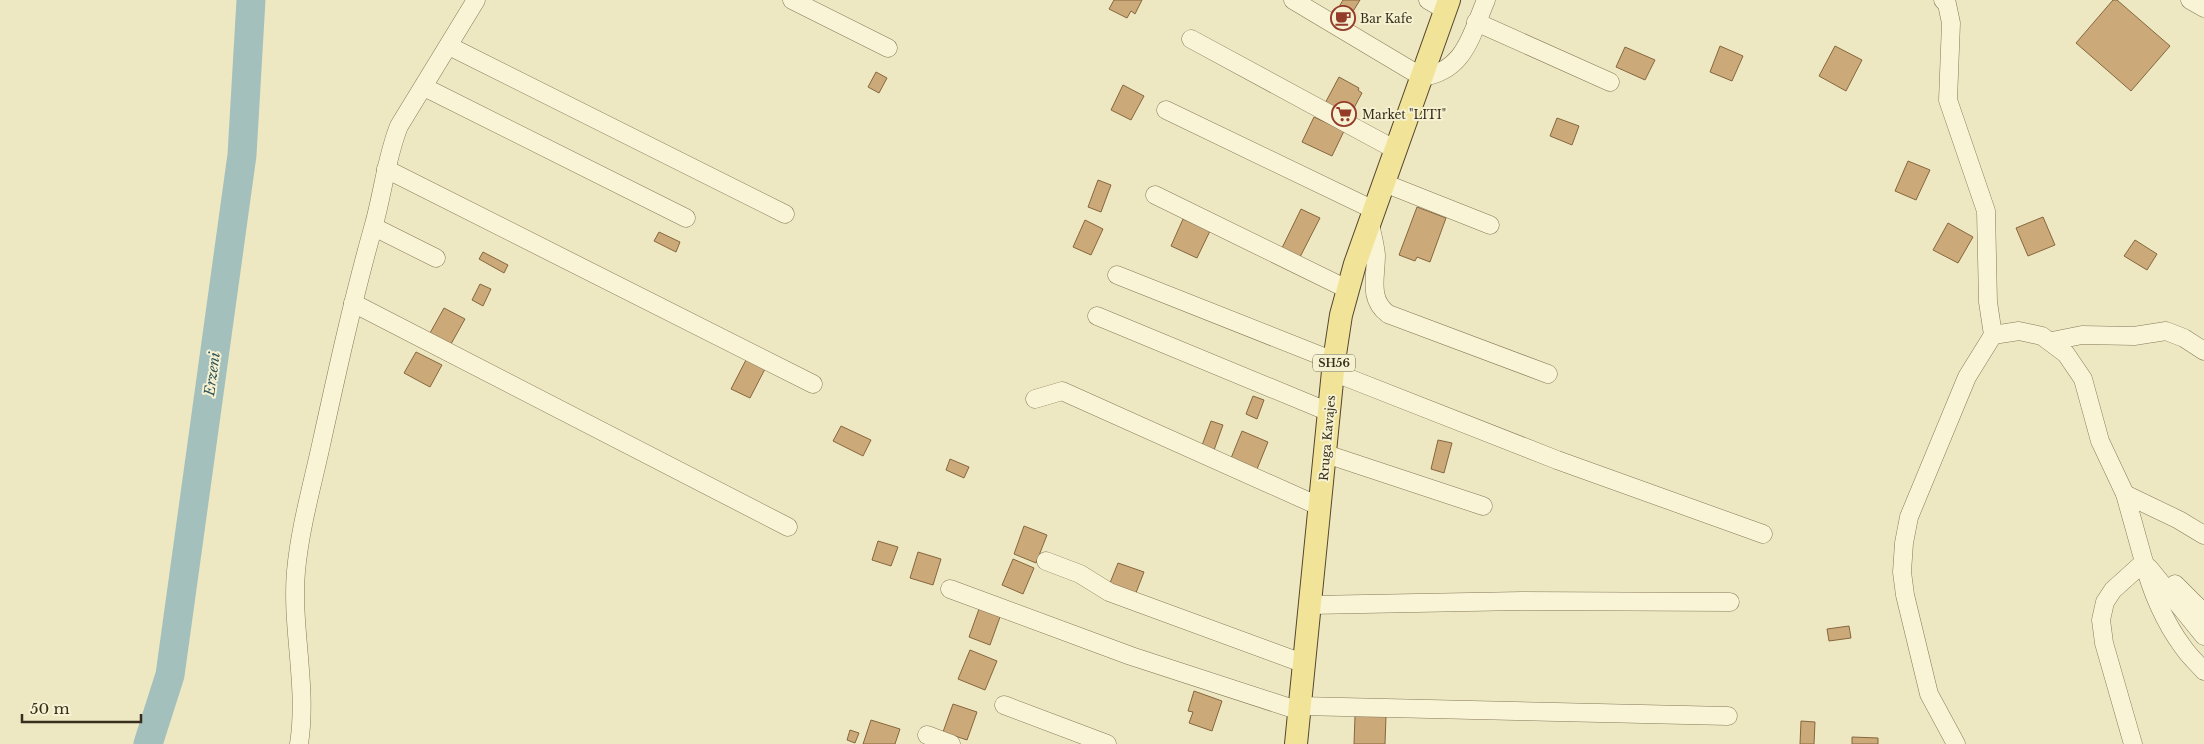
<svg xmlns="http://www.w3.org/2000/svg" width="2204" height="744" font-family="'Libre Baskerville',serif">
<style>
.lines{fill:none;stroke-linecap:round;stroke-linejoin:round}
.river{stroke:#a4c0bc;stroke-width:29}
.building{fill:#cba978;stroke:#86673f}
.minor-casing{stroke:#877959;stroke-width:19}
.major-casing{stroke:#55462e;stroke-width:24}
.minor{stroke:#f8f4d5;stroke-width:18}
.major{stroke:#f1e499;stroke-width:22}
.labels{text-anchor:middle;dominant-baseline:central;stroke-width:4;stroke-linejoin:round;paint-order:stroke}
.shield{fill:#f5f1d1;stroke:#706853;stroke-width:1}
.shield-label{font-size:11px;font-weight:bold;fill:#372e1d}
.poi-label{font-size:12px;fill:#372e1d;stroke:#f5f1d1;text-anchor:start}
.street-label{font-size:12px;fill:#372e1d;stroke:#f5f1d1}
.water-label{font-size:14px;font-style:italic;fill:#2d5256;stroke:#f5f1d1}
</style>
<rect width="100%" height="100%" fill="#ede8c2"/>
<g class="lines">
<!-- river -->
<path class="river" d="M 148,744 L 170,675 L 242,155 L 251,0"/>
</g>
<!-- building -->
<g class="building">
<path d="M 1114,0 L 1142,0 L 1135,14 L 1131,11 L 1127,18 L 1109,9 Z"/>
<path d="M 1343,0 L 1360,0 L 1344,26 L 1332,19 Z"/>
<path d="M 2113,0 L 2117,0 L 2170,46 L 2131,91 L 2076,43 Z"/>
<path d="M 1720,46 L 1743,56 L 1732,81 L 1710,72 Z"/>
<path d="M 1835,46 L 1862,60 L 1846,91 L 1819,76 Z"/>
<path d="M 1625,47 L 1655,60 L 1645,80 L 1616,67 Z"/>
<path d="M 876,72 L 887,78 L 879,93 L 868,87 Z"/>
<path d="M 1339,77 L 1359,88 L 1358,90 L 1362,93 L 1348,119 L 1322,109 Z"/>
<path d="M 1123,85 L 1144,96 L 1131,120 L 1111,110 Z"/>
<path d="M 1314,117 L 1344,131 L 1332,156 L 1302,142 Z"/>
<path d="M 1557,118 L 1579,126 L 1572,145 L 1550,136 Z"/>
<path d="M 1908,161 L 1930,170 L 1916,200 L 1895,191 Z"/>
<path d="M 1098,180 L 1111,185 L 1101,212 L 1088,207 Z"/>
<path d="M 1417,207 L 1446,218 L 1430,262 L 1417,257 L 1415,261 L 1399,255 Z"/>
<path d="M 1301,209 L 1320,218 L 1299,259 L 1281,250 Z"/>
<path d="M 2043,217 L 2055,245 L 2028,256 L 2016,228 Z"/>
<path d="M 1183,219 L 1210,231 L 1197,258 L 1171,246 Z"/>
<path d="M 1085,220 L 1103,229 L 1091,255 L 1073,247 Z"/>
<path d="M 1948,223 L 1973,237 L 1958,263 L 1933,250 Z"/>
<path d="M 659,232 L 680,242 L 676,252 L 654,241 Z"/>
<path d="M 2135,240 L 2157,254 L 2147,270 L 2124,256 Z"/>
<path d="M 483,252 L 508,265 L 504,273 L 479,259 Z"/>
<path d="M 480,284 L 491,289 L 483,306 L 472,300 Z"/>
<path d="M 444,308 L 465,319 L 451,344 L 430,333 Z"/>
<path d="M 416,352 L 442,365 L 430,387 L 404,373 Z"/>
<path d="M 747,358 L 766,367 L 750,398 L 731,389 Z"/>
<path d="M 1253,396 L 1264,400 L 1257,419 L 1246,414 Z"/>
<path d="M 1211,421 L 1223,425 L 1213,453 L 1201,448 Z"/>
<path d="M 841,426 L 871,440 L 863,456 L 833,441 Z"/>
<path d="M 1242,431 L 1268,442 L 1255,474 L 1229,463 Z"/>
<path d="M 1438,440 L 1452,443 L 1444,473 L 1431,469 Z"/>
<path d="M 950,459 L 969,467 L 964,478 L 946,470 Z"/>
<path d="M 1024,526 L 1047,535 L 1036,563 L 1014,554 Z"/>
<path d="M 878,541 L 898,547 L 891,566 L 872,560 Z"/>
<path d="M 918,552 L 941,559 L 933,585 L 910,578 Z"/>
<path d="M 1013,559 L 1034,568 L 1023,594 L 1002,585 Z"/>
<path d="M 1118,563 L 1144,572 L 1134,598 L 1108,588 Z"/>
<path d="M 979,609 L 1000,617 L 990,645 L 969,637 Z"/>
<path d="M 1849,626 L 1851,638 L 1829,641 L 1827,629 Z"/>
<path d="M 970,650 L 997,661 L 985,690 L 958,679 Z"/>
<path d="M 1194,691 L 1222,701 L 1212,731 L 1189,723 L 1193,712 L 1188,711 Z"/>
<path d="M 953,704 L 977,712 L 967,740 L 943,732 Z"/>
<path d="M 1355,716 L 1386,716 L 1385,744 L 1354,744 Z"/>
<path d="M 871,720 L 900,729 L 895,744 L 863,744 Z"/>
<path d="M 1801,721 L 1815,722 L 1814,744 L 1800,744 Z"/>
<path d="M 850,730 L 859,733 L 855,743 L 847,740 Z"/>
<path d="M 1852,737 L 1878,738 L 1878,744 L 1852,744 Z"/>
</g>
<g class="lines">
<defs>
<g id="minor">
<path d="M 792,0 L 888,48"/>
<path d="M 1293,0 L 1422,77 C 1465,71 1471,35 1486,0"/>
<path d="M 1428,0 L 1445,10"/>
<path d="M 1943,0 L 1947,4 L 1951,23 L 1948,100 L 1986,211 L 1988,302 L 1993,335 L 1967,377 L 1909,517 L 1904,543 L 1902,572 L 1905,595 L 1929,694 L 1956,744"/>
<path d="M 2190,0 L 2204,8"/>
<path d="M 1476,22 L 1610,82"/>
<path d="M 1191,39 L 1396,150"/>
<path d="M 449,46 L 785,214"/>
<path d="M 424,87 L 686,218"/>
<path d="M 1166,110 L 1374,210"/>
<path d="M 386,169 L 813,384"/>
<path d="M 1384,183 L 1490,225"/>
<path d="M 1155,195 L 1347,289"/>
<path d="M 1370,224 C 1372,234 1375,244 1376,255 C 1376,277 1368,299 1388,314 L 1548,374"/>
<path d="M 374,227 L 436,258"/>
<path d="M 1117,275 L 1334,361"/>
<path d="M 353,303 L 788,527"/>
<path d="M 1097,316 L 1329,412"/>
<path d="M 1993,335 L 2019,331 L 2042,336 L 2066,354 L 2083,379 L 2100,441 L 2125,494 L 2144,562 L 2113,590 L 2105,602 L 2101,620 L 2104,643 L 2133,744"/>
<path d="M 2052,341 L 2082,335 L 2134,336 L 2166,331 L 2184,338 L 2204,351"/>
<path d="M 1333,372 L 1557,460 L 1763,534"/>
<path d="M 1035,399 L 1062,391 L 1321,507"/>
<path d="M 1326,454 L 1483,506"/>
<path d="M 2125,494 L 2179,520 L 2204,535"/>
<path d="M 1046,561 L 1080,574 L 1109,592 L 1305,664"/>
<path d="M 2144,562 C 2151,591 2165,623 2183,647 C 2189,656 2197,663 2204,671"/>
<path d="M 2149,568 L 2204,636"/>
<path d="M 2175,584 L 2204,613"/>
<path d="M 950,589 L 1131,656 L 1300,711"/>
<path d="M 1311,605 L 1522,601 L 1730,602"/>
<path d="M 1004,705 L 1107,744"/>
<path d="M 1300,706 L 1728,716"/>
<path d="M 927,735 L 951,744"/>
<path d="M 299,744 C 308,686 291,628 296,571 C 300,528 312,486 321,445 C 337,372 353,299 373,228 C 383,194 386,158 399,126 L 476,0"/>
</g>
<path id="major" d="M 1296,744 L 1334,361 L 1341,315 L 1355,264 L 1449,0"/>
</defs>
<!-- minor casing -->
<use href="#minor" class="minor-casing"/>
<!-- major casing -->
<use href="#major" class="major-casing"/>
<!-- minor -->
<use href="#minor" class="minor"/>
<!-- major -->
<use href="#major" class="major"/>
</g>
<!-- icons -->
<defs>
<symbol id="cafe-ring" viewBox="-11 -11 22 22"><circle r="9.5" fill="#f5f1d1" stroke="#953b2a" stroke-width="1.5"/><path d="M-5.5-4.5H6V0H3Q3 3.5 0 3.5H-2.5Q-5.5 3.5-5.5 0ZM3-3.2v2h1.7v-2ZM-6 4.5H4V6H-6Z" fill="#953b2a"/></symbol>
<symbol id="supermarket-ring" viewBox="-11 -11 22 22"><circle r="9.5" fill="#f5f1d1" stroke="#953b2a" stroke-width="1.5"/><path d="M-6-5.5h2.5l.6 2H6L4.5 2H-2.5L-4.4-4H-6ZM-1.5 3.2a1.3 1.3 0 1 0 .1 0ZM3 3.2a1.3 1.3 0 1 0 .1 0Z" fill="#953b2a"/></symbol>
</defs>
<g fill-rule="evenodd">
<use href="#cafe-ring" x="1329" y="4" width="28" height="28"/>
<use href="#supermarket-ring" x="1330" y="100" width="28" height="28"/>
</g>
<g class="labels">
<!-- shield labels -->
<rect class="shield" x="1313" y="354.5" width="42" height="17" rx="4"/>
<g class="shield-label">
<text x="1334" y="363">SH56</text>
</g>
<!-- poi labels -->
<g class="poi-label">
<text x="1360" y="18">Bar Kafe</text>
<text x="1362" y="114">Market "LITI"</text>
</g>
<!-- street labels -->
<g class="street-label">
<text transform="translate(1327 438) rotate(-85)">Rruga Kavajes</text>
</g>
<!-- water labels -->
<g class="water-label">
<text transform="translate(212 374) rotate(-82)">Erzeni</text>
</g>
</g>
<!-- scale -->
<path d="M22 714v8h119v-8" fill="none" stroke="#372e1d" stroke-width="2.5"/>
<text x="30" y="714" font-size="15" fill="#372e1d" stroke="#f5f1d1" stroke-width="4" paint-order="stroke">50 m</text>
</svg>
